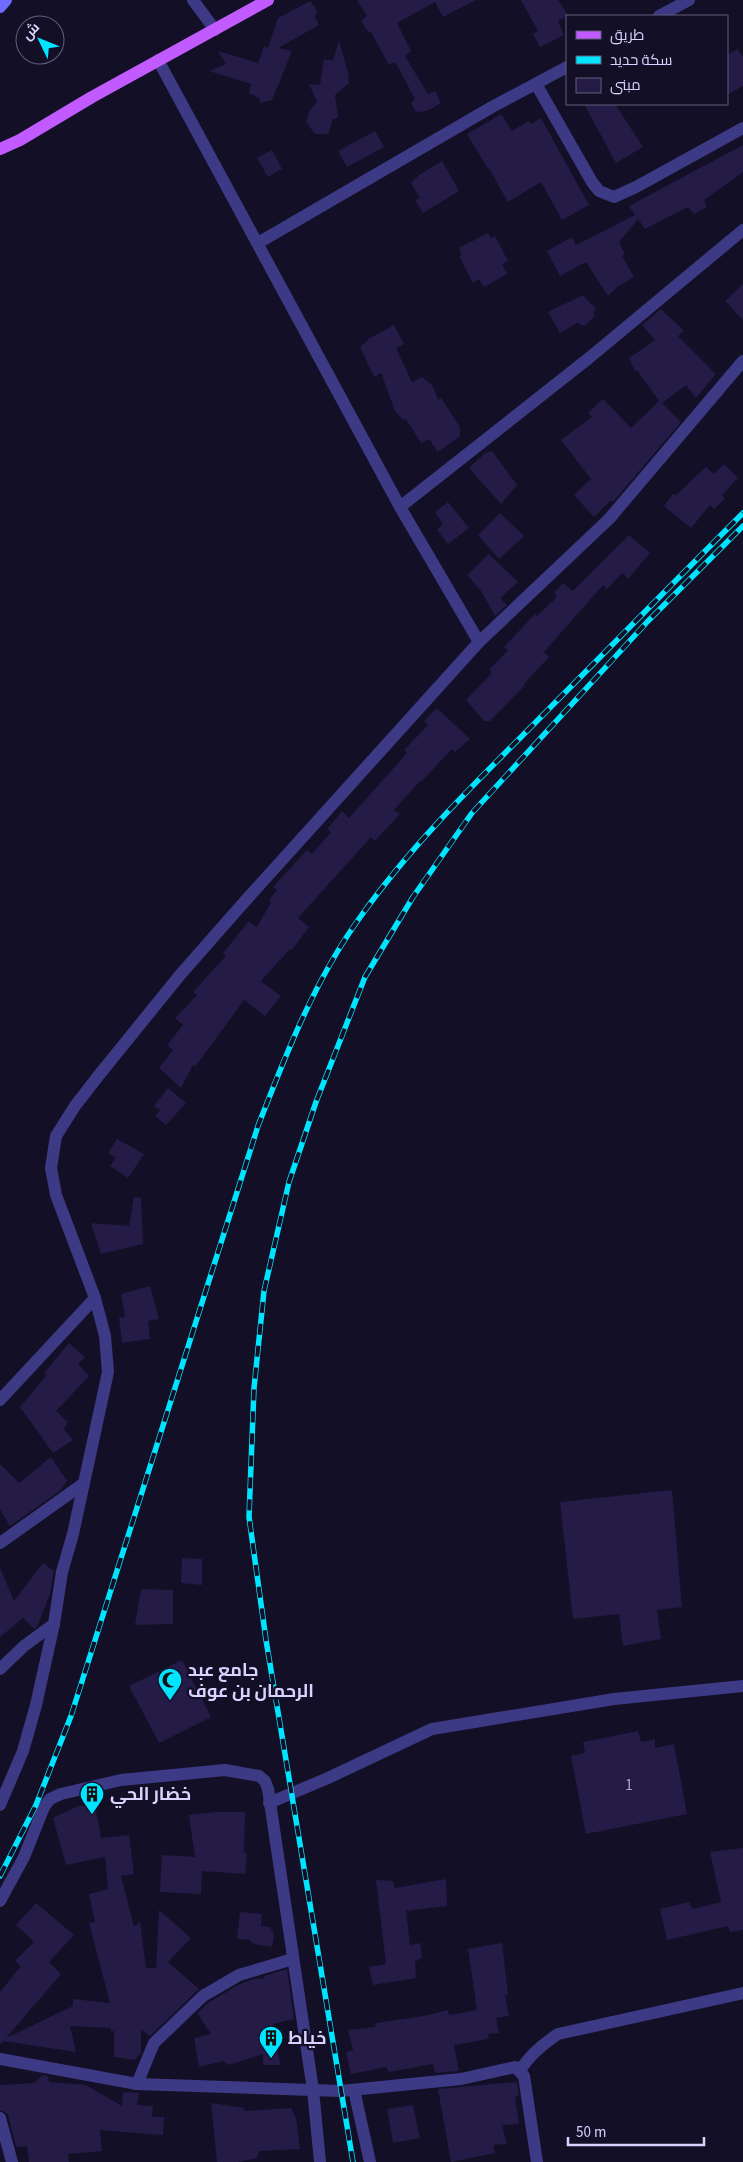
<svg xmlns="http://www.w3.org/2000/svg" width="743" height="2162" font-family="'Source Sans 3',Cairo,sans-serif">
<style>
.building{fill:#241b47}
.lines{fill:none;stroke-linecap:round;stroke-linejoin:round}
.street{stroke:#3d3a85;stroke-width:12}
.secondary{stroke:#6f6bff;stroke-width:12}
.primary{stroke:#c25bff;stroke-width:12}
.rail-casing{stroke:#00e5ff;stroke-width:5.5}
.rail{stroke:#130f26;stroke-width:4;stroke-dasharray:11;stroke-linecap:butt}
.labels{text-anchor:middle;dominant-baseline:central;stroke-width:4.5;stroke-linejoin:round;paint-order:stroke}
.number-label{font-size:15px;fill:#aca6d1}
.poi-label{font-size:18px;font-weight:bold;fill:#d9d4ff;stroke:#130f26;text-anchor:start}
</style>
<rect width="100%" height="100%" fill="#130f26"/>
<!-- building -->
<g class="building">
<path d="M 357,0 L 476,0 L 443,17 L 435,2 L 397,23 L 411,51 L 405,56 L 428,94 L 435,91 L 441,103 L 427,111 L 416,112 L 411,103 L 415,99 L 397,65 L 394,62 L 389,65 L 371,32 L 369,33 L 361,21 L 367,16 Z"/>
<path d="M 521,0 L 558,0 L 568,15 L 558,21 L 564,35 L 540,47 L 533,34 L 538,31 Z"/>
<path d="M 310,1 L 315,7 L 317,13 L 315,17 L 319,25 L 278,48 L 292,51 L 272,100 L 260,103 L 259,98 L 249,93 L 251,84 L 209,71 L 226,64 L 218,51 L 258,63 L 264,46 L 268,48 L 278,18 Z"/>
<path d="M 339,40 L 348,73 L 349,83 L 335,95 L 338,118 L 333,119 L 328,134 L 315,134 L 306,122 L 310,110 L 317,102 L 309,84 L 320,85 L 324,59 L 333,61 Z"/>
<path d="M 738,49 L 743,57 L 743,86 L 727,95 L 727,55 Z"/>
<path d="M 584,104 L 615,104 L 643,147 L 616,163 Z"/>
<path d="M 501,114 L 512,131 L 528,121 L 531,124 L 541,118 L 589,205 L 562,220 L 541,182 L 508,202 L 489,168 L 488,169 L 467,134 Z"/>
<path d="M 375,131 L 384,147 L 347,167 L 338,151 Z"/>
<path d="M 743,145 L 743,172 L 704,200 L 707,207 L 694,214 L 688,207 L 645,229 L 638,219 L 619,242 L 625,254 L 622,256 L 634,277 L 617,287 L 608,296 L 586,262 L 560,276 L 547,251 L 572,237 L 576,245 L 635,215 L 629,206 Z"/>
<path d="M 272,150 L 282,169 L 268,177 L 257,158 Z"/>
<path d="M 442,161 L 459,191 L 423,213 L 415,200 L 420,198 L 411,183 L 419,175 Z"/>
<path d="M 488,233 L 491,238 L 495,236 L 508,261 L 502,264 L 507,274 L 484,287 L 479,279 L 473,283 L 459,256 L 462,255 L 459,248 Z"/>
<path d="M 743,284 L 743,320 L 725,301 Z"/>
<path d="M 583,295 L 596,309 L 593,313 L 595,316 L 584,326 L 577,323 L 560,333 L 548,312 Z"/>
<path d="M 661,309 L 684,331 L 678,336 L 716,374 L 696,398 L 686,385 L 662,403 L 681,422 L 613,502 L 611,500 L 594,517 L 574,495 L 591,479 L 561,440 L 592,417 L 588,413 L 603,399 L 631,428 L 659,401 L 637,370 L 635,371 L 629,358 L 655,340 L 642,325 Z"/>
<path d="M 394,325 L 404,344 L 396,348 L 412,382 L 422,377 L 433,386 L 438,400 L 441,398 L 460,427 L 460,436 L 438,452 L 429,439 L 421,443 L 406,419 L 403,420 L 395,411 L 381,373 L 374,377 L 360,347 L 370,338 Z"/>
<path d="M 492,451 L 517,485 L 501,504 L 469,468 L 485,453 Z"/>
<path d="M 724,464 L 738,478 L 722,495 L 725,499 L 714,509 L 710,505 L 691,528 L 664,506 L 673,494 L 676,495 L 706,467 L 714,474 Z"/>
<path d="M 448,502 L 469,528 L 448,544 L 437,530 L 443,524 L 435,512 Z"/>
<path d="M 500,513 L 524,536 L 499,559 L 478,535 Z"/>
<path d="M 629,535 L 650,553 L 628,579 L 622,573 L 607,589 L 603,585 L 544,652 L 549,657 L 524,684 L 524,686 L 490,721 L 484,721 L 466,700 L 492,673 L 489,670 L 508,650 L 504,647 L 535,614 L 537,616 L 557,597 L 554,593 L 563,583 L 573,591 Z"/>
<path d="M 489,554 L 518,582 L 500,598 L 507,605 L 495,616 L 481,591 L 467,575 Z"/>
<path d="M 437,708 L 470,739 L 455,752 L 452,749 L 421,782 L 420,781 L 394,810 L 400,814 L 375,841 L 371,837 L 298,918 L 309,927 L 292,950 L 290,949 L 261,981 L 281,996 L 265,1016 L 244,1000 L 195,1067 L 193,1065 L 181,1088 L 159,1068 L 173,1050 L 167,1045 L 183,1025 L 175,1018 L 197,995 L 193,992 L 226,956 L 223,953 L 249,921 L 257,927 L 271,902 L 269,900 L 277,890 L 273,887 L 307,850 L 312,854 L 331,832 L 327,829 L 342,811 L 349,818 L 407,753 L 404,750 L 428,725 L 424,721 Z"/>
<path d="M 168,1088 L 186,1103 L 166,1125 L 155,1116 L 160,1110 L 154,1106 Z"/>
<path d="M 117,1139 L 144,1154 L 128,1178 L 110,1166 L 116,1158 L 108,1153 Z"/>
<path d="M 134,1197 L 141,1198 L 143,1244 L 101,1254 L 91,1223 L 129,1226 Z"/>
<path d="M 150,1286 L 159,1319 L 148,1321 L 150,1339 L 122,1343 L 119,1318 L 125,1317 L 121,1294 Z"/>
<path d="M 69,1343 L 85,1357 L 78,1364 L 89,1376 L 56,1411 L 68,1422 L 64,1429 L 73,1440 L 53,1453 L 20,1407 L 47,1375 L 44,1373 Z"/>
<path d="M 51,1457 L 67,1481 L 61,1490 L 10,1526 L 0,1509 L 0,1464 L 19,1483 Z"/>
<path d="M 672,1490 L 682,1607 L 657,1610 L 661,1639 L 623,1646 L 619,1614 L 573,1619 L 560,1502 Z"/>
<path d="M 182,1558 L 202,1559 L 202,1585 L 181,1583 Z"/>
<path d="M 43,1563 L 54,1571 L 50,1594 L 37,1627 L 34,1629 L 23,1618 L 0,1637 L 0,1568 L 14,1601 Z"/>
<path d="M 141,1589 L 173,1590 L 173,1624 L 135,1625 Z"/>
<path d="M 182,1660 L 211,1717 L 159,1743 L 129,1686 Z"/>
<path d="M 638,1731 L 641,1742 L 655,1739 L 655,1748 L 674,1744 L 687,1814 L 586,1834 L 571,1756 L 585,1753 L 583,1742 Z"/>
<path d="M 78,1806 L 95,1806 L 101,1838 L 129,1835 L 134,1874 L 121,1876 L 134,1927 L 140,1921 L 146,1968 L 156,1968 L 159,1910 L 191,1938 L 168,1962 L 199,1989 L 150,2036 L 141,2029 L 141,2053 L 135,2060 L 114,2057 L 114,2031 L 111,2031 L 111,2028 L 70,2026 L 76,2052 L 3,2041 L 0,2045 L 0,1992 L 21,1966 L 15,1961 L 34,1942 L 16,1925 L 36,1903 L 74,1935 L 49,1962 L 61,1974 L 6,2038 L 73,2006 L 73,1999 L 110,2003 L 89,1923 L 95,1922 L 89,1894 L 108,1889 L 105,1857 L 66,1865 L 53,1818 Z"/>
<path d="M 214,1812 L 245,1812 L 244,1853 L 247,1853 L 245,1874 L 202,1871 L 201,1894 L 160,1892 L 162,1855 L 195,1857 L 189,1815 Z"/>
<path d="M 743,1848 L 743,1930 L 730,1932 L 728,1926 L 667,1940 L 660,1909 L 689,1902 L 693,1909 L 721,1902 L 710,1852 Z"/>
<path d="M 446,1879 L 447,1906 L 406,1911 L 410,1945 L 420,1943 L 422,1958 L 415,1962 L 416,1978 L 373,1985 L 369,1967 L 386,1964 L 376,1880 L 393,1881 L 395,1888 Z"/>
<path d="M 240,1912 L 262,1914 L 261,1926 L 270,1927 L 274,1935 L 272,1947 L 253,1944 L 250,1940 L 237,1939 Z"/>
<path d="M 502,1943 L 508,1995 L 505,1995 L 509,2016 L 496,2018 L 499,2033 L 488,2034 L 489,2039 L 454,2045 L 459,2071 L 435,2073 L 433,2064 L 389,2072 L 386,2067 L 351,2074 L 346,2052 L 353,2050 L 348,2030 L 375,2027 L 376,2023 L 424,2016 L 448,2010 L 449,2015 L 477,2010 L 468,1949 Z"/>
<path d="M 287,1969 L 294,2019 L 273,2024 L 282,2038 L 275,2042 L 281,2065 L 263,2065 L 263,2054 L 229,2065 L 223,2061 L 199,2067 L 194,2038 L 211,2034 L 197,2013 L 208,2003 L 238,1985 L 253,1979 L 264,1978 L 264,1976 Z"/>
<path d="M 42,2075 L 48,2076 L 49,2082 L 86,2085 L 122,2106 L 123,2092 L 139,2093 L 137,2105 L 153,2106 L 152,2117 L 164,2117 L 163,2135 L 100,2130 L 102,2151 L 68,2154 L 69,2162 L 29,2162 L 27,2146 L 16,2147 L 8,2115 L 5,2112 L 0,2110 L 0,2085 L 35,2083 Z"/>
<path d="M 517,2082 L 519,2096 L 515,2097 L 519,2124 L 502,2125 L 507,2144 L 493,2145 L 495,2153 L 451,2162 L 438,2089 Z"/>
<path d="M 211,2103 L 244,2108 L 245,2111 L 291,2108 L 296,2118 L 300,2149 L 259,2151 L 257,2158 L 238,2162 L 217,2162 Z"/>
<path d="M 413,2105 L 420,2138 L 393,2143 L 387,2109 Z"/>
</g>
<g class="lines">
<!-- street -->
<g class="street">
<path d="M 193,0 L 215,30"/>
<path d="M 659,16 L 689,0"/>
<path d="M 158,60 L 400,507 L 479,642"/>
<path d="M 536,84 L 592,182 L 599,191 L 614,197 L 636,187 L 743,128"/>
<path d="M 258,243 L 492,107 L 567,67"/>
<path d="M 400,507 L 589,358 L 743,230"/>
<path d="M 0,1400 L 95,1298"/>
<path d="M 0,1543 L 83,1484"/>
<path d="M 0,1669 L 24,1646 L 54,1624"/>
<path d="M 269,1803 L 328,1778 L 432,1729 L 614,1699 L 743,1686"/>
<path d="M 0,1805 L 23,1751 L 36,1705 L 54,1624 L 62,1572 L 73,1534 L 108,1372 L 105,1336 L 95,1298 L 56,1195 L 51,1168 L 56,1136 L 75,1106 L 99,1075 L 180,975 L 246,900 L 479,642 L 609,519 L 743,361"/>
<path d="M 0,1901 L 24,1857 L 44,1807 L 50,1799 L 61,1794 L 121,1780 L 225,1770 L 259,1776 L 265,1781 L 268,1789 L 313,2090 L 320,2162"/>
<path d="M 0,2059 L 137,2084 L 341,2091 L 461,2079 L 515,2067 L 524,2076 L 537,2162"/>
<path d="M 520,2071 C 529,2055 543,2044 558,2034 L 743,1993"/>
<path d="M 137,2084 L 154,2043 L 203,1996 L 239,1975 L 293,1959"/>
<path d="M 354,2090 L 370,2162"/>
<path d="M 0,2118 L 12,2162"/>
</g>
<!-- secondary -->
<path class="secondary" d="M 0,7 L 6,0"/>
<!-- primary -->
<path class="primary" d="M 0,149 L 20,140 L 92,97 L 268,0"/>
<defs>
<g id="rail">
<path d="M 0,1876 L 36,1805 L 71,1716 L 258,1126 C 286,1054 315,979 361,916 C 410,847 471,787 531,727 C 601,656 672,584 743,513"/>
<path d="M 353,2162 L 266,1640 L 249,1517 L 254,1388 L 264,1291 L 289,1182 L 316,1102 L 365,977 L 413,897 L 472,813 L 648,621 L 743,526"/>
</g>
</defs>
<!-- rail casing -->
<use href="#rail" class="rail-casing"/>
<!-- rail -->
<use href="#rail" class="rail"/>
</g>
<!-- icons -->
<defs>
<symbol id="mosque-pin" viewBox="-11 -11 22 30"><path d="M0 17L-7.5 6A9.5 9.5 0 1 1 7.5 6Z" fill="#00e5ff" stroke="#130f26"/><path d="M3.5-4.9A6 6 0 1 0 3.5 4.9A5 5 0 1 1 3.5-4.9Z" fill="#111"/></symbol>
<symbol id="building-pin" viewBox="-11 -11 22 30"><path d="M0 17L-7.5 6A9.5 9.5 0 1 1 7.5 6Z" fill="#00e5ff" stroke="#130f26"/><path d="M-4-6H4V6H1V3H-1V6H-4ZM-2.5-4.3h1.7v1.8h-1.7ZM.8-4.3h1.7v1.8H.8ZM-2.5-1h1.7V.8h-1.7ZM.8-1h1.7V.8H.8Z" fill="#111"/></symbol>
</defs>
<g fill-rule="evenodd">
<use href="#mosque-pin" x="156" y="1666" width="28" height="38"/>
<use href="#building-pin" x="78" y="1780" width="28" height="38"/>
<use href="#building-pin" x="257" y="2024" width="28" height="38"/>
</g>
<g class="labels">
<!-- number labels -->
<g class="number-label">
<text x="629" y="1785">1</text>
</g>
<!-- poi labels -->
<g class="poi-label">
<text x="188" y="1670">جامع عبد<tspan x="188" dy="21">الرحمان بن عوف</tspan></text>
<text x="110" y="1794">خضار الحي</text>
<text x="288" y="2038">خياط</text>
</g>
</g>
<!-- legend -->
<rect x="566" y="15" width="162" height="90" fill="#130f26" stroke="#625e7d"/>
<rect x="576" y="31" width="25" height="8" fill="#c25bff" stroke="#625e7d"/>
<text x="610" y="40" font-size="15" fill="#d9d4ff">طريق</text>
<rect x="576" y="56" width="25" height="8" fill="#00e5ff" stroke="#625e7d"/>
<text x="610" y="65" font-size="15" fill="#d9d4ff">سكة حديد</text>
<rect x="576" y="78" width="25" height="15" fill="#241b47" stroke="#625e7d"/>
<text x="610" y="90" font-size="15" fill="#d9d4ff">مبنى</text>
<!-- north arrow -->
<g transform="translate(40 40) rotate(313)"><circle r="24" fill="#130f26" stroke="#625e7d"/>
<path d="M0-4L9 19L0 12L-9 19Z" fill="#00e5ff"/>
<text y="-8" font-size="14" font-weight="bold" text-anchor="middle" fill="#d9d4ff">ش</text>
</g>
<!-- scale -->
<path d="M568 2137v8h136v-8" fill="none" stroke="#d9d4ff" stroke-width="2.5"/>
<text x="576" y="2137" font-size="15" fill="#d9d4ff" stroke="#130f26" stroke-width="4" paint-order="stroke">50 m</text>
</svg>
